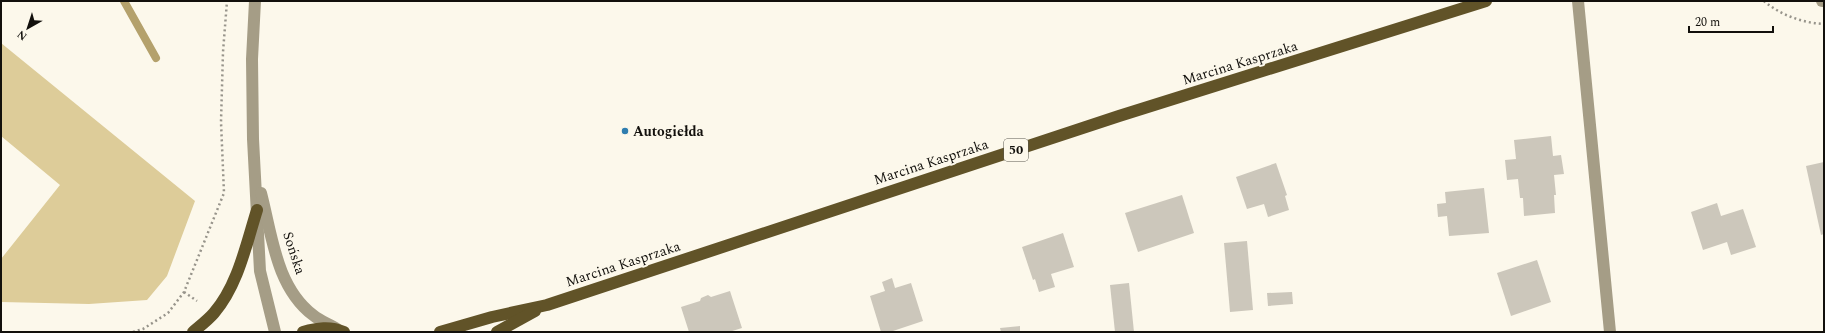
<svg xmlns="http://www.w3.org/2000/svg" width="1825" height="333" font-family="Spectral,serif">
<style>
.green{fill:#dc9}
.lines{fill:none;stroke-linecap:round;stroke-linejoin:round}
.stream{stroke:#b4a16c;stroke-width:8}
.building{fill:#ccc7bb}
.path{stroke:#97948b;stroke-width:2.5;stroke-dasharray:2 3;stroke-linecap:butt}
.minor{stroke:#a59d86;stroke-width:12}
.major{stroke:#615328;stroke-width:12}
.poi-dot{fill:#2f7daf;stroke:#fcf8eb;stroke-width:1.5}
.labels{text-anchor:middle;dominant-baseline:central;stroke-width:4;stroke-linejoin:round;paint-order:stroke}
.shield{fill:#fcf8eb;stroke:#58564f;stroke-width:1}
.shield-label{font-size:13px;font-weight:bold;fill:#12100c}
.street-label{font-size:14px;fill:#12100c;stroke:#fcf8eb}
.poi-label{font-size:14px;font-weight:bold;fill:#12100c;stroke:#fcf8eb;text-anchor:start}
</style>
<rect width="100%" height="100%" fill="#fcf8eb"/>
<!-- green -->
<path class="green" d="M 1,43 L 195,201 L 167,276 L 147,300 L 89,304 L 1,302 L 1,259 L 60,185 L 1,136 Z"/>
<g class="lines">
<!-- stream -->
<path class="stream" d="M 124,1 L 156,58"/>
</g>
<!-- building -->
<g class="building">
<path d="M 1551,136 L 1553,156 L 1561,155 L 1564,174 L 1554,175 L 1556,195 L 1554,195 L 1555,213 L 1524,216 L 1523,198 L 1520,198 L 1518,179 L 1507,180 L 1505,160 L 1516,159 L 1514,140 Z"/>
<path d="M 1824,162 L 1824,234 L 1821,235 L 1806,166 Z"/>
<path d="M 1276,163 L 1287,195 L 1285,196 L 1289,210 L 1268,217 L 1264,204 L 1247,209 L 1236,177 Z"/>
<path d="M 1484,188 L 1489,233 L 1449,236 L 1447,216 L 1438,217 L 1437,204 L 1446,203 L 1445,192 Z"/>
<path d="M 1182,195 L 1194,233 L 1138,252 L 1125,213 Z"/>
<path d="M 1717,203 L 1721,216 L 1743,209 L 1756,247 L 1731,255 L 1727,242 L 1703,250 L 1691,212 Z"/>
<path d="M 1063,233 L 1074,267 L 1051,274 L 1055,287 L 1039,292 L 1035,279 L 1033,280 L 1022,247 Z"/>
<path d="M 1247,241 L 1253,310 L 1230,312 L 1224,243 Z"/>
<path d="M 1537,260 L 1551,302 L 1511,316 L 1497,273 Z"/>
<path d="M 892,278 L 895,288 L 911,283 L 923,321 L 890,332 L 881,332 L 870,296 L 885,291 L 882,282 Z"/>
<path d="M 1129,283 L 1134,332 L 1115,332 L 1110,285 Z"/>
<path d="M 730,291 L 742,328 L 729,332 L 689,332 L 681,307 L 700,301 L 701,298 L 708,295 L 711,297 Z"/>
<path d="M 1292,292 L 1293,304 L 1268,306 L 1267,293 Z"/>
<path d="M 1020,326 L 1020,332 L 1001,332 L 1000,328 Z"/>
</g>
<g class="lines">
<!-- path -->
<g class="path">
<path d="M 1764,1 C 1780,15 1803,23 1824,24"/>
<path d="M 184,292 L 197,301"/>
<path d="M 133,332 L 143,329 L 168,313 L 184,292 L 224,193 L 221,122 L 223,52 L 227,1"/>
</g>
<!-- minor -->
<g class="minor">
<path d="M 255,1 L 252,59 L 253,139 L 260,271 L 275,332"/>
<path d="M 1578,1 L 1610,332"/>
<path d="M 1822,1 L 1824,1"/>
<path d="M 261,193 C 272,235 276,287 313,315 C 320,321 329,324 337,329"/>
</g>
<!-- major -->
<g class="major">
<path d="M 193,332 C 200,326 208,320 214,313 C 238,285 246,245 257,210"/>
<path d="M 303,332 C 317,328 330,326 344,332"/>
<path d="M 440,332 L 492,317 L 547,305 L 1119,116 L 1486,1"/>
<path d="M 497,332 L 535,311"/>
</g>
</g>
<!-- markers -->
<circle class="poi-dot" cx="625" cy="131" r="4"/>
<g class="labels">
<!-- shield labels -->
<rect class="shield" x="1004" y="139" width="24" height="22" rx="3"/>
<g class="shield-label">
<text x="1016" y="150">50</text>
</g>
<!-- street labels -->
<g class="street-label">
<text transform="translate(1240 63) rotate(-17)">Marcina Kasprzaka</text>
<text transform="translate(931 162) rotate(-18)">Marcina Kasprzaka</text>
<text transform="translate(294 253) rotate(72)">Sońska</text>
<text transform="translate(623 264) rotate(-18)">Marcina Kasprzaka</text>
</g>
<!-- poi labels -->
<g class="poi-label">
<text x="633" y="131">Autogiełda</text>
</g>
</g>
<!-- border -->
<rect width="1825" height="333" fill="none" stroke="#12100c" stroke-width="4"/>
<!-- north arrow -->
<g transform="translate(28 28) rotate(219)" stroke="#fcf8eb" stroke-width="3" paint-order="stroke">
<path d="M0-3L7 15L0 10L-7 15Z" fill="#12100c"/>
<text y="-6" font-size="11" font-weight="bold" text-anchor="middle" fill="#12100c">N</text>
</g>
<!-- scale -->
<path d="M1689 26v6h84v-6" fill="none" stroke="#12100c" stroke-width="2"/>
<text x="1695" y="26" font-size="12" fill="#12100c" stroke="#fcf8eb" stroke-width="3" paint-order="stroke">20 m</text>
</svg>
